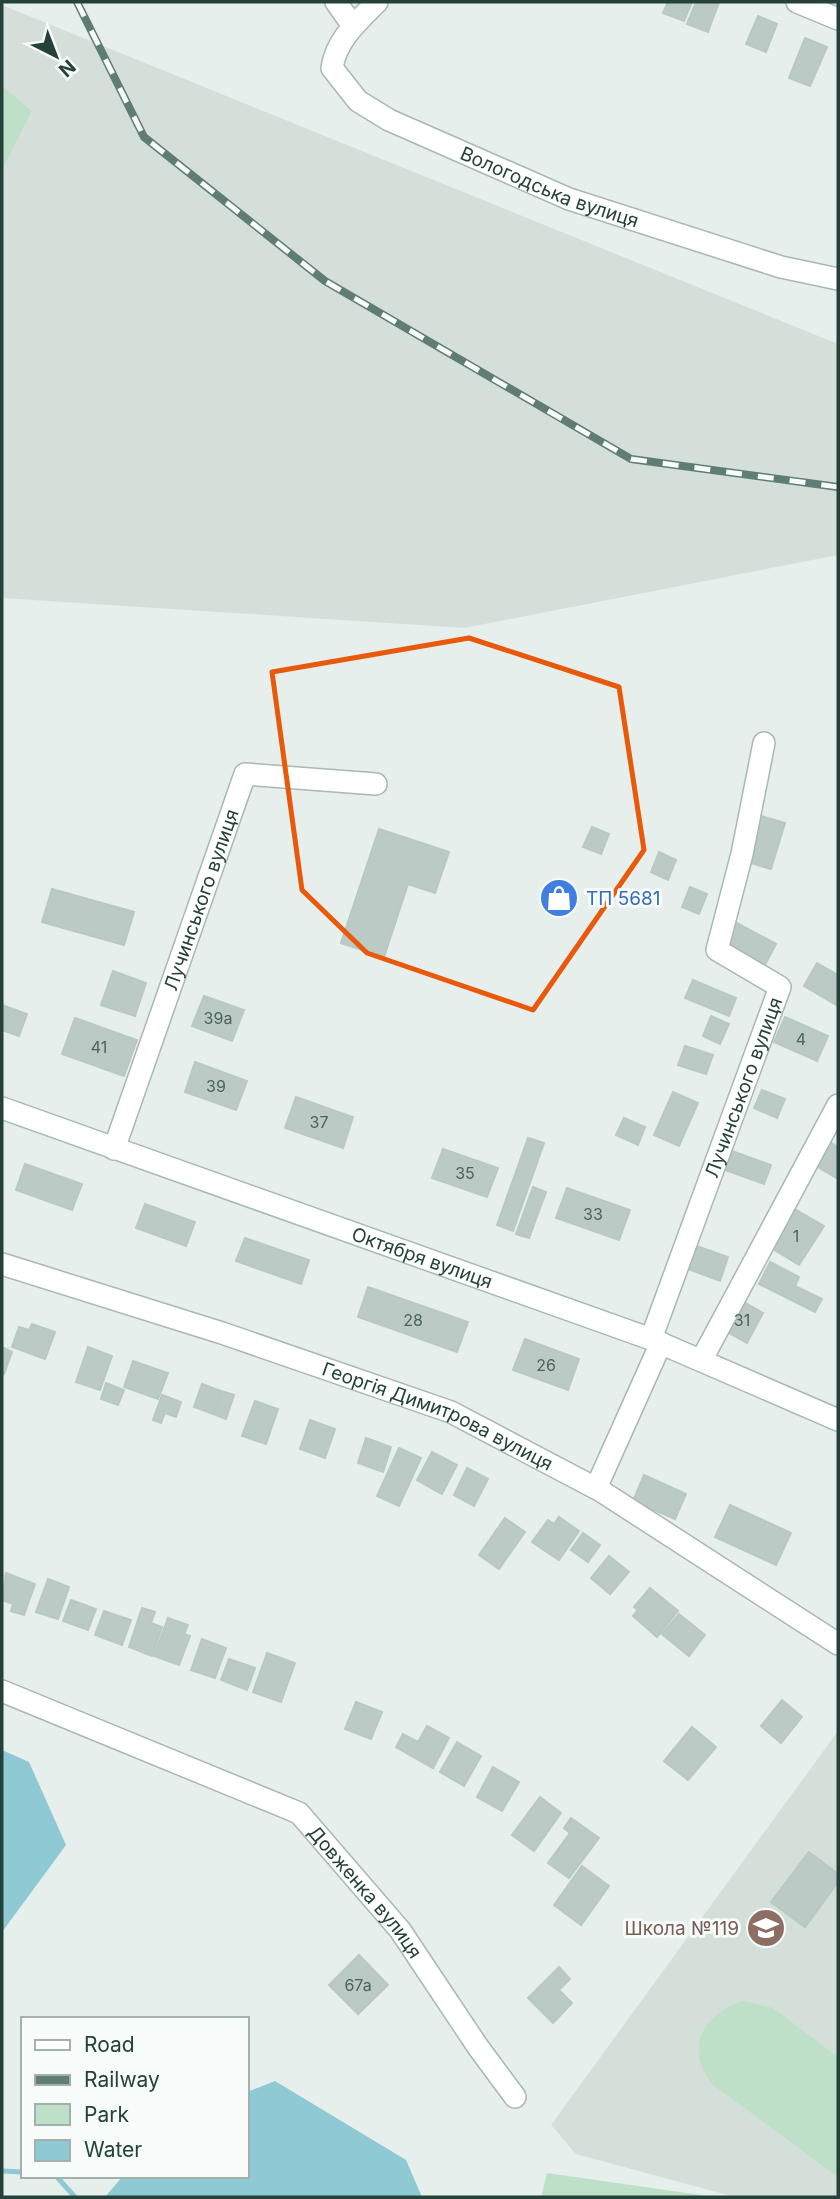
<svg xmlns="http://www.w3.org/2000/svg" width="840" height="2199" font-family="Inter,sans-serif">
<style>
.built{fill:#d4dfda}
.green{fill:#bfe0c8}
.water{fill:#8ec9d4}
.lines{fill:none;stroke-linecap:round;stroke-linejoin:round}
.stream{stroke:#8ec9d4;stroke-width:5}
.building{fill:#bbcac4;stroke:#b8c9c2;stroke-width:2}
.street-casing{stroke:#a8b8b2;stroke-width:24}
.secondary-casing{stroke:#a4bbb3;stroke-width:24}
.street{stroke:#fff;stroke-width:21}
.secondary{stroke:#fff;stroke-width:21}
.rail-casing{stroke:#5f7d75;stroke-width:8}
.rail{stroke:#f7fbf9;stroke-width:5;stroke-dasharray:16;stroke-linecap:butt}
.marked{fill:none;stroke:#e8590c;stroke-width:5;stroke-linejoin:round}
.labels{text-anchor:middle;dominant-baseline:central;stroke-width:6;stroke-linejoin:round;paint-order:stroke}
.number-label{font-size:16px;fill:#4a645c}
.street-label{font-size:19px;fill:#24423a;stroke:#f7fbf9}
.shop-label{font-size:19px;fill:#366cbe;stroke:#f7fbf9;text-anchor:start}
.education-label{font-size:19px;fill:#785e54;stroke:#f7fbf9;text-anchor:end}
</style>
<rect width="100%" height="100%" fill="#e6efeb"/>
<!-- built -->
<g class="built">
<path d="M 2,5 L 838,344 L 838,555 L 464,628 L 2,598 Z"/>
<path d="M 838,1731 L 838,2197 L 735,2197 L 576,2154 L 551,2125 Z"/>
</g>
<!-- green -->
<g class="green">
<path d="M 2,86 L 32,111 L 2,170 Z"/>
<path d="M 743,2001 L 773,2008 L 838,2057 L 838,2177 L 713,2085 C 683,2050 703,2013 743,2001 Z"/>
<path d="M 547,2173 L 715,2197 L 541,2197 Z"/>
</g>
<!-- water -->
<g class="water">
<path d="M 2,1750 L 29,1762 L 66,1845 L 2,1932 Z"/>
<path d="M 275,2081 L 406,2160 L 422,2197 L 105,2197 L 123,2176 L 247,2176 L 247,2092 Z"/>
</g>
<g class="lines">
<!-- stream -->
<g class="stream">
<path d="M 2,2171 L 23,2172"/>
<path d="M 56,2176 L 75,2197"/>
</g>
</g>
<!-- building -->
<g class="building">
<path d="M 668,2 L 692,2 L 684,21 L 663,13 Z"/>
<path d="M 696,2 L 719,2 L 708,32 L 687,24 Z"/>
<path d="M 758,16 L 777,24 L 766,52 L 746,44 Z"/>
<path d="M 805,38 L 827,47 L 810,86 L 789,78 Z"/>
<path d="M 758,815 L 785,823 L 771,869 L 744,861 Z"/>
<path d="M 592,827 L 609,834 L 601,854 L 583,847 Z"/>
<path d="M 379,829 L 449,852 L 435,893 L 408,884 L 384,957 L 341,943 Z"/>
<path d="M 659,852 L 676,860 L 668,880 L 651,872 Z"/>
<path d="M 690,887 L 707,894 L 699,914 L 682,907 Z"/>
<path d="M 52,889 L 134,912 L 124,945 L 42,922 Z"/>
<path d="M 735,922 L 776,944 L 765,965 L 724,943 Z"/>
<path d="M 817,963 L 838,975 L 838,1006 L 804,986 Z"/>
<path d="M 113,971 L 146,983 L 135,1016 L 101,1005 Z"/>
<path d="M 693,980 L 736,998 L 729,1016 L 685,998 Z"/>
<path d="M 204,996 L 244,1010 L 232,1041 L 192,1026 Z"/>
<path d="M 2,1005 L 27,1014 L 19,1036 L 2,1030 Z"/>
<path d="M 711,1016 L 729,1024 L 720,1044 L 703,1036 Z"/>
<path d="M 785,1017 L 828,1036 L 817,1061 L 774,1042 Z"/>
<path d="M 75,1018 L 137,1040 L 124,1076 L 62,1054 Z"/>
<path d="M 685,1046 L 713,1055 L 706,1074 L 678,1065 Z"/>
<path d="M 195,1062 L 247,1081 L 236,1110 L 185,1092 Z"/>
<path d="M 762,1090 L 785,1099 L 777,1118 L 754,1108 Z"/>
<path d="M 673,1092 L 698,1103 L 679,1146 L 654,1135 Z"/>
<path d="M 296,1097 L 353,1117 L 343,1148 L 285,1128 Z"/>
<path d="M 624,1118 L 645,1127 L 638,1145 L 616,1135 Z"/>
<path d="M 528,1138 L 544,1143 L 513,1231 L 497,1225 Z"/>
<path d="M 830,1142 L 838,1147 L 838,1179 L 816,1166 Z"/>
<path d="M 443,1149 L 498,1168 L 487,1197 L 432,1178 Z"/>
<path d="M 729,1150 L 771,1165 L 764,1184 L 722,1169 Z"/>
<path d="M 25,1164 L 82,1184 L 72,1210 L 16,1190 Z"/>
<path d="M 533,1187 L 546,1192 L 529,1238 L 516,1234 Z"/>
<path d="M 567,1188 L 630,1210 L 619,1240 L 556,1218 Z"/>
<path d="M 145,1204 L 195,1222 L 186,1246 L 136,1228 Z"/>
<path d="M 793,1208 L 824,1226 L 799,1265 L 768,1246 Z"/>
<path d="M 245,1238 L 309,1260 L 301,1284 L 236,1261 Z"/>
<path d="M 691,1244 L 728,1257 L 720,1281 L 683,1267 Z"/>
<path d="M 770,1262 L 799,1277 L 795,1286 L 822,1299 L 815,1312 L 759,1284 Z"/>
<path d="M 368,1287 L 468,1322 L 457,1352 L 358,1317 Z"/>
<path d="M 737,1298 L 763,1313 L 747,1343 L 720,1328 Z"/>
<path d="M 32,1324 L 55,1332 L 45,1359 L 12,1347 L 19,1327 L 29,1330 Z"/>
<path d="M 525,1339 L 579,1359 L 568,1390 L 513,1370 Z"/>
<path d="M 2,1347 L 12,1352 L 4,1374 L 2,1373 Z"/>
<path d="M 88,1347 L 112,1356 L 100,1390 L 76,1382 Z"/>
<path d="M 133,1361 L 168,1373 L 158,1399 L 124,1387 Z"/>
<path d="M 106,1383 L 124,1390 L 118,1405 L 101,1399 Z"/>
<path d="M 202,1384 L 221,1391 L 213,1414 L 194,1407 Z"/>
<path d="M 221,1391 L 234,1395 L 226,1419 L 213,1414 Z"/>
<path d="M 162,1395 L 181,1402 L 176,1417 L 165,1413 L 161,1423 L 153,1420 Z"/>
<path d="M 255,1401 L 278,1409 L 266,1444 L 242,1436 Z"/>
<path d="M 310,1420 L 335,1429 L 325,1458 L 300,1449 Z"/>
<path d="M 366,1438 L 391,1447 L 383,1472 L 358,1463 Z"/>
<path d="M 399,1448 L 421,1458 L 399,1506 L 377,1496 Z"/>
<path d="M 432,1452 L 457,1465 L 442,1494 L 417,1480 Z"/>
<path d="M 467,1468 L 488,1479 L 474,1506 L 454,1495 Z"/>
<path d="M 644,1475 L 686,1494 L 675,1519 L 633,1501 Z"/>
<path d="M 730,1505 L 791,1533 L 776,1565 L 715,1537 Z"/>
<path d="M 559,1517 L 579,1531 L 559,1560 L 532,1542 L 548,1520 L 554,1524 Z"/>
<path d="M 505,1518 L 525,1532 L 499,1569 L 479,1555 Z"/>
<path d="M 583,1533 L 600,1545 L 588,1562 L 571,1550 Z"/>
<path d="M 609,1556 L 629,1572 L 610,1594 L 591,1578 Z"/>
<path d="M 6,1573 L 35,1584 L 24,1615 L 11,1611 L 13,1604 L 2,1600 Z"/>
<path d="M 48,1579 L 69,1587 L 58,1619 L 36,1612 Z"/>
<path d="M 650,1588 L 678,1611 L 657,1637 L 633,1616 L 638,1610 L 634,1607 Z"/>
<path d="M 71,1600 L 96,1609 L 88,1630 L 63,1621 Z"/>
<path d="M 142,1608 L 155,1612 L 151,1623 L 162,1627 L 152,1656 L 129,1647 Z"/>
<path d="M 104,1611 L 131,1620 L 122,1645 L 95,1635 Z"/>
<path d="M 679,1614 L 705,1635 L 689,1656 L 662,1634 Z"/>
<path d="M 168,1618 L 188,1625 L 184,1634 L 190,1636 L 179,1665 L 154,1656 Z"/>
<path d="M 202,1639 L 226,1648 L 215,1678 L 191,1670 Z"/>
<path d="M 267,1653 L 295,1663 L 281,1702 L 253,1692 Z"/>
<path d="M 229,1659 L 255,1668 L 247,1690 L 221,1680 Z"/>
<path d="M 782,1700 L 802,1717 L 781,1743 L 761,1726 Z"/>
<path d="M 356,1702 L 382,1712 L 371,1739 L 345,1729 Z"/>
<path d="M 427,1726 L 449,1738 L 433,1768 L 396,1747 L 403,1734 L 418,1742 Z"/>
<path d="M 692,1727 L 716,1747 L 688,1780 L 664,1761 Z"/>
<path d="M 457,1742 L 481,1756 L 464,1786 L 440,1772 Z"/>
<path d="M 493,1767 L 519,1782 L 502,1811 L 477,1797 Z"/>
<path d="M 540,1797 L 561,1813 L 534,1851 L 512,1835 Z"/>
<path d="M 571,1818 L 599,1838 L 569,1878 L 548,1863 L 570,1833 L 564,1828 Z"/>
<path d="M 809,1852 L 838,1874 L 838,1882 L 805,1927 L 771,1902 Z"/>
<path d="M 582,1866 L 609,1886 L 581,1925 L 554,1905 Z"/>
<path d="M 359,1955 L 388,1985 L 358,2014 L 329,1985 Z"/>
<path d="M 559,1967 L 570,1979 L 559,1990 L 572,2003 L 553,2023 L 528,1998 Z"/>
</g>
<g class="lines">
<defs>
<g id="street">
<path d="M 336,2 L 353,26"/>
<path id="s1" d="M 377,2 C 358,21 336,40 332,68 L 358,101 L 389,120 L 569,199 L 781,267 L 838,279"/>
<path d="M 797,2 L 838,19"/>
<path id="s2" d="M 114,1149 L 245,774 L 376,784"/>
<path id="s3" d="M 2,1264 L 222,1333 L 451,1412 L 601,1491 L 838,1644"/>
<path id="s4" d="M 651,1339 L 780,987 L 717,950 L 742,854 L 764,743"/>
<path d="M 702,1359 L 838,1105"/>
<path d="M 596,1488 L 661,1343"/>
<path id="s5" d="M 2,1691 L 299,1813 L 400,1930 L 478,2047 L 515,2097"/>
</g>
<g id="secondary">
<path id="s6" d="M 2,1108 L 651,1339 L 838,1420"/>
</g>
</defs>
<!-- street casing -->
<use href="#street" class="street-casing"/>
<!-- secondary casing -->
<use href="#secondary" class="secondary-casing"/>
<!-- street -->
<use href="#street" class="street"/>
<!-- secondary -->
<use href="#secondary" class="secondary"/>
<defs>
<path id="rail" d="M 77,2 L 144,137 L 325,281 L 631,459 L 838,487"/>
</defs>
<!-- rail casing -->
<use href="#rail" class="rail-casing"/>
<!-- rail -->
<use href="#rail" class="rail"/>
</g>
<!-- marked area -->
<path class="marked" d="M 469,638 L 619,687 L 644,850 L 533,1010 L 367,953 L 302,890 L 272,672 Z"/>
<!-- icons -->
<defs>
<symbol id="shop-disc" viewBox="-11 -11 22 22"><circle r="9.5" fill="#3f7fe0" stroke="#f7fbf9"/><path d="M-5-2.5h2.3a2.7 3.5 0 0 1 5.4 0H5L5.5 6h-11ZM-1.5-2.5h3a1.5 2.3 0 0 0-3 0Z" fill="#fff"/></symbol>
<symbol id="school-disc" viewBox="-11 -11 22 22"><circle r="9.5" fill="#8d6e63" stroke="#f7fbf9"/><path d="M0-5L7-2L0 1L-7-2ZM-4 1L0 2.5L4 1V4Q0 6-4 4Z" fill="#fff"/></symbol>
</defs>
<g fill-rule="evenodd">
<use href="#shop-disc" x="537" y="876" width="44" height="44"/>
<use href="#school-disc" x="744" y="1906" width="44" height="44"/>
</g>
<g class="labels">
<!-- number labels -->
<g class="number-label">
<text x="218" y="1018">39а</text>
<text x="801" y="1039">4</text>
<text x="99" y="1047">41</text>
<text x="216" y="1086">39</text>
<text x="319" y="1122">37</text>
<text x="465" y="1173">35</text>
<text x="593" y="1214">33</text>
<text x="796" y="1236">1</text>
<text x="413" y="1320">28</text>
<text x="742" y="1320">31</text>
<text x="546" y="1365">26</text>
<text x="358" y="1985">67а</text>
</g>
<!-- street labels -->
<g class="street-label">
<text stroke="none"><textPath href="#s1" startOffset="334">Вологодська вулиця</textPath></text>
<text stroke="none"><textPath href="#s2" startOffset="264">Лучинського вулиця</textPath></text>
<text stroke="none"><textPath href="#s4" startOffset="268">Лучинського вулиця</textPath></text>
<text stroke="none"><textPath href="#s6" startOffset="446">Октября вулиця</textPath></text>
<text stroke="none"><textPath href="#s3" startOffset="462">Георгія Димитрова вулиця</textPath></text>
<text stroke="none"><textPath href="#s5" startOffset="424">Довженка вулиця</textPath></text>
</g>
<!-- shop labels -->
<g class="shop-label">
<text x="586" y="898">ТП 5681</text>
</g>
<!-- education labels -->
<g class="education-label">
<text x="739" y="1928">Школа №119</text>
</g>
</g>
<!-- border -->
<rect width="840" height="2199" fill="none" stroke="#24423a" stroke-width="7"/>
<!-- legend -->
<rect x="21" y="2017" width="228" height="161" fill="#f7fbf9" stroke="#a3b1ad" stroke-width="2"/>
<rect x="35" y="2040" width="35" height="10" fill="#ffffff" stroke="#a3b1ad" stroke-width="2"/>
<text x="84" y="2052" font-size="21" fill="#24423a">Road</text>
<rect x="35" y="2075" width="35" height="10" fill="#5f7d75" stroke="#a3b1ad" stroke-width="2"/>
<text x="84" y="2087" font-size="21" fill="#24423a">Railway</text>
<rect x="35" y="2104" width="35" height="21" fill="#bfe0c8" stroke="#a3b1ad" stroke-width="2"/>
<text x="84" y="2122" font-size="21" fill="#24423a">Park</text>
<rect x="35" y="2140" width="35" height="21" fill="#8ec9d4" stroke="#a3b1ad" stroke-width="2"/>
<text x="84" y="2157" font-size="21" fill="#24423a">Water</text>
<!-- north arrow -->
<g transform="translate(56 56) rotate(138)" stroke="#f7fbf9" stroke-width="5" paint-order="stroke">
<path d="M0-5L12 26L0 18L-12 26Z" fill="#24423a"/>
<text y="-10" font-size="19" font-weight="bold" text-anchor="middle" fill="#24423a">N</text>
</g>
</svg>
